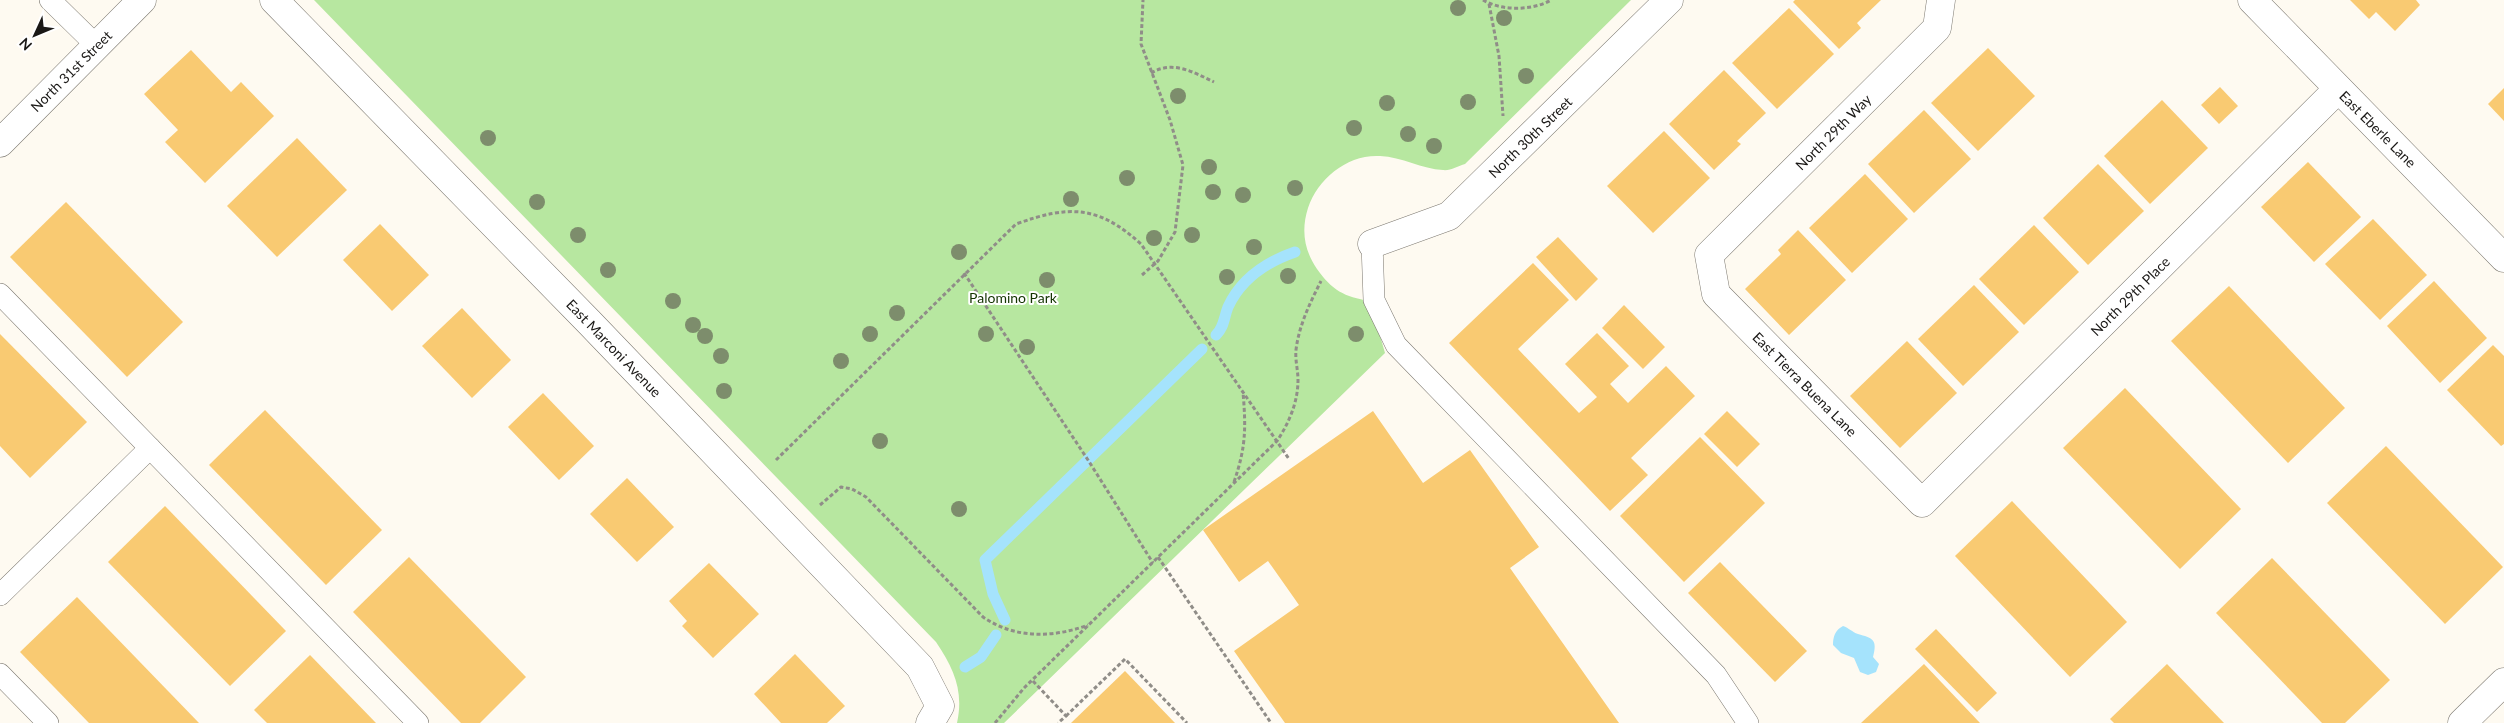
<svg xmlns="http://www.w3.org/2000/svg" width="2504" height="723" font-family="Lato,sans-serif">
<style>
.green{fill:#b7e7a0}
.water{fill:#a5e3fc}
.lines{fill:none;stroke-linecap:round;stroke-linejoin:round}
.stream{stroke:#a5e3fc;stroke-width:11}
.building{fill:#f9ca72}
.service-casing{stroke:#7c7870;stroke-width:22}
.minor-casing{stroke:#7c7870;stroke-width:29}
.tertiary-casing{stroke:#7c7870;stroke-width:29}
.path{stroke:#908d88;stroke-width:3;stroke-dasharray:4 2.5;stroke-linecap:butt}
.service{stroke:#fff;stroke-width:21}
.minor{stroke:#fff;stroke-width:28}
.tertiary{stroke:#fff;stroke-width:28}
.tree{fill:#7d8d6c}
.labels{text-anchor:middle;dominant-baseline:central;stroke-width:4;stroke-linejoin:round;paint-order:stroke}
.street-label{font-size:14px;fill:#1a1816;stroke:#fff}
.park-label{font-size:14px;fill:#143400;stroke:#fff}
</style>
<rect width="100%" height="100%" fill="#fefaf1"/>
<!-- green -->
<path class="green" d="M 314,0 L 1631,0 L 1465,164 C 1458,166 1450,171 1443,170 C 1422,169 1402,157 1380,156 C 1348,154 1318,178 1308,208 C 1301,230 1304,250 1317,269 C 1332,290 1344,297 1370,301 L 1385,353 L 1004,723 L 957,723 C 964,691 954,669 936,642 Z"/>
<!-- water -->
<path class="water" d="M 1843,626 C 1849,628 1852,632 1858,634 C 1872,638 1878,639 1873,657 L 1879,664 L 1876,672 L 1868,675 L 1860,672 L 1854,658 L 1841,653 L 1833,645 C 1833,637 1835,630 1843,626 Z"/>
<g class="lines">
<!-- stream -->
<g class="stream">
<path d="M 1216,335 C 1224,328 1224,317 1228,307 C 1241,279 1266,262 1295,252"/>
<path d="M 1005,620 L 993,594 L 985,560 L 1202,349"/>
<path d="M 965,667 L 981,657 L 996,635"/>
</g>
</g>
<!-- building -->
<g class="building">
<path d="M 1795,0 L 1881,0 L 1857,23 L 1861,28 L 1839,49 L 1793,2 Z"/>
<path d="M 2350,0 L 2416,0 L 2420,5 L 2395,31 L 2376,12 L 2369,19 Z"/>
<path d="M 1789,8 L 1834,54 L 1777,109 L 1732,63 Z"/>
<path d="M 1988,48 L 2035,96 L 1978,151 L 1931,103 Z"/>
<path d="M 191,50 L 231,92 L 241,82 L 274,116 L 205,183 L 165,142 L 178,130 L 144,94 Z"/>
<path d="M 1724,70 L 1766,113 L 1737,141 L 1741,144 L 1714,170 L 1669,124 Z"/>
<path d="M 2220,87 L 2238,106 L 2219,124 L 2201,105 Z"/>
<path d="M 2504,88 L 2504,121 L 2488,104 Z"/>
<path d="M 2162,100 L 2208,148 L 2150,204 L 2104,156 Z"/>
<path d="M 1924,110 L 1971,159 L 1914,213 L 1868,164 Z"/>
<path d="M 1664,131 L 1710,178 L 1653,233 L 1607,186 Z"/>
<path d="M 297,138 L 347,190 L 277,257 L 227,206 Z"/>
<path d="M 2308,162 L 2361,217 L 2314,262 L 2261,207 Z"/>
<path d="M 2098,164 L 2144,211 L 2088,265 L 2043,218 Z"/>
<path d="M 1865,174 L 1908,219 L 1852,273 L 1809,228 Z"/>
<path d="M 66,202 L 183,322 L 127,377 L 10,257 Z"/>
<path d="M 2373,219 L 2427,275 L 2380,320 L 2325,264 Z"/>
<path d="M 380,224 L 429,275 L 392,311 L 343,260 Z"/>
<path d="M 2034,225 L 2079,272 L 2024,325 L 1979,279 Z"/>
<path d="M 1798,230 L 1846,280 L 1789,335 L 1745,289 L 1781,254 L 1778,250 Z"/>
<path d="M 1558,237 L 1598,279 L 1576,301 L 1536,257 Z"/>
<path d="M 1533,263 L 1569,300 L 1518,349 L 1579,413 L 1597,397 L 1565,364 L 1597,333 L 1629,366 L 1610,384 L 1628,403 L 1666,366 L 1695,396 L 1631,458 L 1648,475 L 1610,511 L 1449,343 Z"/>
<path d="M 2434,281 L 2487,338 L 2440,383 L 2387,326 Z"/>
<path d="M 1974,285 L 2019,332 L 1963,386 L 1918,339 Z"/>
<path d="M 2229,286 L 2345,408 L 2288,463 L 2171,341 Z"/>
<path d="M 1624,305 L 1665,347 L 1643,369 L 1602,328 Z"/>
<path d="M 462,308 L 511,360 L 472,398 L 422,346 Z"/>
<path d="M 0,334 L 87,422 L 30,478 L 0,446 Z"/>
<path d="M 1907,341 L 1957,393 L 1900,448 L 1850,396 Z"/>
<path d="M 2493,345 L 2504,356 L 2504,444 L 2501,446 L 2447,390 Z"/>
<path d="M 2125,388 L 2241,509 L 2180,569 L 2063,448 Z"/>
<path d="M 543,393 L 594,446 L 559,480 L 508,427 Z"/>
<path d="M 265,410 L 382,530 L 326,585 L 209,465 Z"/>
<path d="M 1373,411 L 1423,483 L 1470,450 L 1539,547 L 1510,568 L 1619,723 L 1285,723 L 1234,651 L 1299,605 L 1268,561 L 1239,582 L 1203,530 Z"/>
<path d="M 1727,411 L 1760,444 L 1737,467 L 1704,434 Z"/>
<path d="M 1700,437 L 1765,503 L 1684,582 L 1620,516 Z"/>
<path d="M 2386,446 L 2503,567 L 2445,624 L 2327,503 Z"/>
<path d="M 627,478 L 674,527 L 637,562 L 590,514 Z"/>
<path d="M 2012,501 L 2127,622 L 2070,677 L 1955,556 Z"/>
<path d="M 165,506 L 286,631 L 230,686 L 108,562 Z"/>
<path d="M 409,557 L 526,677 L 480,723 L 461,723 L 353,612 Z"/>
<path d="M 2272,558 L 2390,680 L 2345,723 L 2322,723 L 2216,613 Z"/>
<path d="M 1720,562 L 1807,651 L 1775,682 L 1688,593 Z"/>
<path d="M 709,563 L 759,614 L 713,658 L 682,626 L 687,621 L 669,601 Z"/>
<path d="M 77,597 L 199,723 L 89,723 L 20,652 Z"/>
<path d="M 1936,629 L 1997,693 L 1977,712 L 1915,649 Z"/>
<path d="M 795,654 L 845,706 L 827,723 L 781,723 L 754,694 Z"/>
<path d="M 310,655 L 376,723 L 267,723 L 254,710 Z"/>
<path d="M 1924,664 L 1980,723 L 1861,723 Z"/>
<path d="M 2167,664 L 2224,723 L 2114,723 L 2110,719 Z"/>
<path d="M 1125,671 L 1175,723 L 1071,723 Z"/>
</g>
<g class="lines">
<defs>
<g id="service">
<path d="M 50,0 L 97,46"/>
<path d="M 1372,244 L 1374,300 L 1396,345 L 1716,675 L 1748,723"/>
<path d="M 0,294 L 418,723"/>
<path d="M 0,595 L 150,448"/>
<path d="M 0,674 L 48,723"/>
</g>
<g id="minor">
<path d="M 274,0 L 589,322 L 920,667 L 940,706 L 930,723"/>
<path d="M 1941,0 L 1937,28 L 1709,255 L 1716,294 L 1922,503 L 2338,89"/>
<path d="M 2252,0 L 2504,258"/>
<path d="M 0,143 L 142,0"/>
<path d="M 1372,244 L 1449,216 L 1669,0"/>
</g>
<path id="tertiary" d="M 2462,723 L 2504,682"/>
</defs>
<!-- service casing -->
<use href="#service" class="service-casing"/>
<!-- minor casing -->
<use href="#minor" class="minor-casing"/>
<!-- tertiary casing -->
<use href="#tertiary" class="tertiary-casing"/>
<!-- path -->
<g class="path">
<path d="M 1483,0 C 1501,11 1532,11 1551,0"/>
<path d="M 1489,4 L 1499,56 L 1503,116"/>
<path d="M 1151,73 C 1173,60 1193,72 1214,82"/>
<path d="M 964,273 L 1088,460 L 1153,563"/>
<path d="M 1142,275 L 1158,261 L 1175,232 L 1183,165 L 1170,120 L 1141,44 L 1143,0"/>
<path d="M 776,460 L 1016,224 C 1069,205 1098,205 1141,244 L 1289,459"/>
<path d="M 1234,482 C 1246,447 1246,428 1243,392"/>
<path d="M 820,505 L 841,487 L 852,489 L 866,497 L 983,617 C 1015,639 1053,638 1088,625"/>
<path d="M 1158,557 L 1271,723"/>
<path d="M 1033,681 L 1066,716 L 1058,723"/>
<path d="M 1066,716 L 1125,659 L 1187,723"/>
<path d="M 995,723 L 1024,688 L 1277,441 C 1289,423 1298,402 1298,380 C 1298,370 1295,360 1296,350 C 1299,325 1310,303 1321,281"/>
</g>
<!-- service -->
<use href="#service" class="service"/>
<!-- minor -->
<use href="#minor" class="minor"/>
<!-- tertiary -->
<use href="#tertiary" class="tertiary"/>
</g>
<!-- trees -->
<g class="tree">
<circle cx="1458" cy="8" r="8"/>
<circle cx="1504" cy="18" r="8"/>
<circle cx="1526" cy="76" r="8"/>
<circle cx="1178" cy="96" r="8"/>
<circle cx="1468" cy="102" r="8"/>
<circle cx="1387" cy="103" r="8"/>
<circle cx="1354" cy="128" r="8"/>
<circle cx="1408" cy="134" r="8"/>
<circle cx="488" cy="138" r="8"/>
<circle cx="1434" cy="146" r="8"/>
<circle cx="1209" cy="167" r="8"/>
<circle cx="1127" cy="178" r="8"/>
<circle cx="1295" cy="188" r="8"/>
<circle cx="1213" cy="192" r="8"/>
<circle cx="1243" cy="195" r="8"/>
<circle cx="1071" cy="199" r="8"/>
<circle cx="537" cy="202" r="8"/>
<circle cx="578" cy="235" r="8"/>
<circle cx="1192" cy="235" r="8"/>
<circle cx="1154" cy="238" r="8"/>
<circle cx="1254" cy="247" r="8"/>
<circle cx="959" cy="252" r="8"/>
<circle cx="608" cy="270" r="8"/>
<circle cx="1288" cy="276" r="8"/>
<circle cx="1227" cy="277" r="8"/>
<circle cx="1047" cy="280" r="8"/>
<circle cx="673" cy="301" r="8"/>
<circle cx="897" cy="313" r="8"/>
<circle cx="693" cy="325" r="8"/>
<circle cx="870" cy="334" r="8"/>
<circle cx="986" cy="334" r="8"/>
<circle cx="1356" cy="334" r="8"/>
<circle cx="705" cy="336" r="8"/>
<circle cx="1027" cy="347" r="8"/>
<circle cx="721" cy="356" r="8"/>
<circle cx="841" cy="361" r="8"/>
<circle cx="724" cy="391" r="8"/>
<circle cx="880" cy="441" r="8"/>
<circle cx="959" cy="509" r="8"/>
</g>
<g class="labels">
<!-- street labels -->
<g class="street-label">
<text transform="translate(71 71) rotate(-45)">North 31st Street</text>
<text transform="translate(2378 129) rotate(45)">East Eberle Lane</text>
<text transform="translate(1833 132) rotate(-45)">North 29th Way</text>
<text transform="translate(1530 137) rotate(-44)">North 30th Street</text>
<text transform="translate(2130 296) rotate(-45)">North 29th Place</text>
<text transform="translate(614 348) rotate(46)">East Marconi Avenue</text>
<text transform="translate(1805 384) rotate(45)">East Tierra Buena Lane</text>
</g>
<!-- park labels -->
<g class="park-label">
<text x="1013" y="297">Palomino Park</text>
</g>
</g>
<!-- north arrow -->
<g transform="translate(35 35) rotate(226)" stroke="#ffffff" stroke-width="4" paint-order="stroke">
<path d="M0-4L9 19L0 12L-9 19Z" fill="#1a1816"/>
<text y="-8" font-size="14" font-weight="bold" text-anchor="middle" fill="#1a1816">N</text>
</g>
</svg>
